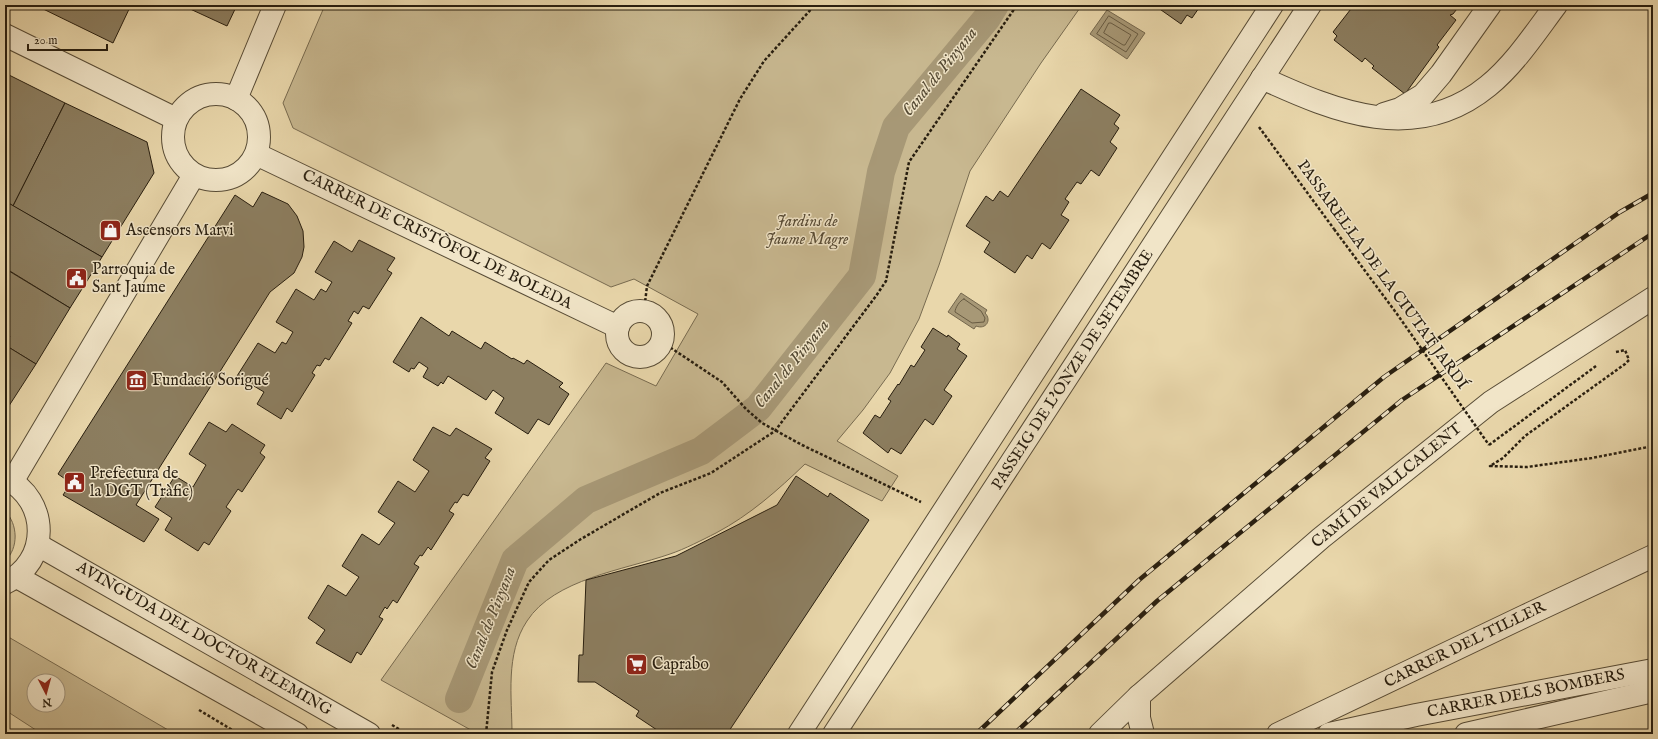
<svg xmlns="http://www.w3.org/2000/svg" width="1658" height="739" font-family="'IM FELL English',serif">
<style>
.green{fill:#c8b890;stroke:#786b50;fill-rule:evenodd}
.water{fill:#a79876;stroke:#74674d}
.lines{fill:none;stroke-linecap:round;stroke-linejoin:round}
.shore{stroke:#685b42;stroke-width:1}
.canal{stroke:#a79876;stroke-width:28}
.building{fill:#8c7e60;stroke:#281e0f}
.minor-casing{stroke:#584c36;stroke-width:24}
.path{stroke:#281e0f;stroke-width:2.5;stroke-dasharray:3 2;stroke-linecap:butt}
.minor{stroke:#f1e5c8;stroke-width:22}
.rail-casing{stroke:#281e0f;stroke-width:4.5}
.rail{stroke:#f1e5c8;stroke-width:3;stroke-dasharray:9;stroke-linecap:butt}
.path-bridge{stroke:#281e0f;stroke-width:2.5;stroke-dasharray:3 2;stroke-linecap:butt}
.labels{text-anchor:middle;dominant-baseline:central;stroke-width:3;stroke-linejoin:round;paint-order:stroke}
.park-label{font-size:16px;font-style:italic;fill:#584c36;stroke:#f1e5c8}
.poi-label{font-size:16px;fill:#281e0f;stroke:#f1e5c8;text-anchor:start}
.street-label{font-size:16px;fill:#281e0f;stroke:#f1e5c8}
.water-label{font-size:17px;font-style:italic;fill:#544933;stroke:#f1e5c8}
</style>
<rect width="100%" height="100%" fill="#e9d7ab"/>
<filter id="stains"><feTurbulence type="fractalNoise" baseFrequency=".005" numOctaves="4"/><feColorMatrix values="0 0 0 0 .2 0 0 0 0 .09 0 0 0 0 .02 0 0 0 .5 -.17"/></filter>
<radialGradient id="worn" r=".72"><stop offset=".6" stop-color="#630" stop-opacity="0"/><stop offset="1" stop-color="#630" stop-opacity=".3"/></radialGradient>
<!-- green -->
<g class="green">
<path d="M 325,5 L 1082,5 L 1041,63 L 970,171 L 939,265 L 919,319 L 890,373 L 863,410 L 837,441 L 898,476 L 882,501 L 805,464 C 778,490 750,515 716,533 C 702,540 685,549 670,554 C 624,570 554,579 527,621 C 505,654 512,697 512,734 L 478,734 L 381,680 L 606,363 L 656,386 L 698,314 L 634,279 L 611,287 L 293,128 L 283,103 Z"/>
<path d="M 5,511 C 18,524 19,548 5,561 Z"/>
<path d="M 5,635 L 175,734 L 42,734 L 5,710 ZM 34,681 L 58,681 L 58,705 L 34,705 Z"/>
</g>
<!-- water -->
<g class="water">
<path d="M 1107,10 L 1145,33 L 1127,59 L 1090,34 Z"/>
<path d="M 961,293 L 987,310 L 985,313 C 992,320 986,330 976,326 L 974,329 L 948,312 Z"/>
</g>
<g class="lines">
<!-- shore -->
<g class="shore">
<path d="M 1109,16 L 1138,34 L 1126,52 L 1097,34 Z"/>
<path d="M 1109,23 L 1111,23 L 1131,35 L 1125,45 L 1123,45 L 1104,33 Z"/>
<path d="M 964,299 L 981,311 L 985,318 L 984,322 L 972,323 L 955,312 C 955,308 960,300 964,299 Z"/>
</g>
<!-- canal -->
<path class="canal" d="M 459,699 L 515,560 L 586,500 L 701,451 L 758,408 L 862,276 L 881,172 L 896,127 L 987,18 L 995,5"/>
</g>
<!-- building -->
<g class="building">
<path d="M 35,5 L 131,5 L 113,43 Z"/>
<path d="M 190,5 L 237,5 L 227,26 L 188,8 Z"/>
<path d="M 1154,5 L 1201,5 L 1192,18 L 1187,15 L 1181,24 Z"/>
<path d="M 1354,5 L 1460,5 L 1453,14 L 1450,15 L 1456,20 L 1437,45 L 1439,47 L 1405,94 L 1372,68 L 1374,66 L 1365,58 L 1362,62 L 1334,40 L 1337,36 L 1333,32 Z"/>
<path d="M 5,73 L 65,103 L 13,206 L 5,201 Z"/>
<path d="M 1081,89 L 1120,115 L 1114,124 L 1119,128 L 1110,142 L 1117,148 L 1099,176 L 1091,170 L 1081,184 L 1077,182 L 1065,199 L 1069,202 L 1061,215 L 1069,220 L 1050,249 L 1042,243 L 1032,259 L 1027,255 L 1015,273 L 984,252 L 990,242 L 966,226 L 986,196 L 993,201 L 1000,191 L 1008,197 Z"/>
<path d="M 65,103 L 147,142 L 154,173 L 102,257 L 13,206 Z"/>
<path d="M 262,192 L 288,204 L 297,216 L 303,231 L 304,247 L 302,257 L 294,273 L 270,292 L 136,505 L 159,519 L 144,542 L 63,495 L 71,483 L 58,474 L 235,195 L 253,207 Z"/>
<path d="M 5,201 L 102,257 L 70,308 L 5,268 Z"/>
<path d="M 359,240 L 395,258 L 387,270 L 392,273 L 369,309 L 363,306 L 358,314 L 354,311 L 348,321 L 352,323 L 329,360 L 325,358 L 320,366 L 317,365 L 312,373 L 315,375 L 292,412 L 287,408 L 281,419 L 257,404 L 264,392 L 237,376 L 258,343 L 275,353 L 282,342 L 286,344 L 293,332 L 276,322 L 296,289 L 314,300 L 321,289 L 326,292 L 332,282 L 315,272 L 334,241 L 352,252 Z"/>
<path d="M 9,271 L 70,308 L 36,364 L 5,345 L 10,336 L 5,333 L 5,279 Z"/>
<path d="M 421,317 L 449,336 L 452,331 L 481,349 L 485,342 L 512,359 L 513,358 L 524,364 L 527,360 L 563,383 L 559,387 L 569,394 L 549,425 L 538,419 L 528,434 L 495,413 L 504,398 L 493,390 L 486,400 L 448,376 L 443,384 L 441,382 L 438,386 L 423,377 L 428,368 L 419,362 L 414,369 L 411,368 L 409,372 L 393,362 Z"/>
<path d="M 933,328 L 947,337 L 948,335 L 960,344 L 957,349 L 967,356 L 944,390 L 952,396 L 933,425 L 925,419 L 901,454 L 891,448 L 888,453 L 863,433 L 875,415 L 880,418 L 891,401 L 888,399 L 898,384 L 899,385 L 911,365 L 914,367 L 925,350 L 921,347 Z"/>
<path d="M 5,345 L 36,364 L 5,412 Z"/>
<path d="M 209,422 L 226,432 L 232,424 L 265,445 L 260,453 L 265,457 L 242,492 L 238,489 L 226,507 L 231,511 L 209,545 L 204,542 L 198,551 L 165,530 L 172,518 L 155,507 L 175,476 L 193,487 L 206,465 L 189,454 Z"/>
<path d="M 433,427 L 450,436 L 456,428 L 492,449 L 485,458 L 490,461 L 468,496 L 463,494 L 457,503 L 455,502 L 449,511 L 454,514 L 431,550 L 428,547 L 422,556 L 420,555 L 414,564 L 419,567 L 397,603 L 393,600 L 387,609 L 385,607 L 379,617 L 383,619 L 361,655 L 357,652 L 351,663 L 316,643 L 325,630 L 308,618 L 328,585 L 346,596 L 359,577 L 342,566 L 362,534 L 379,545 L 395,523 L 378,512 L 398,481 L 415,492 L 429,471 L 413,460 Z"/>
<path d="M 796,476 L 828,497 L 830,493 L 869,520 L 727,734 L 663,734 L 636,716 L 639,711 L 595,682 L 578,682 L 579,655 L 583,655 L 586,580 L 676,556 L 777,505 Z"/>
</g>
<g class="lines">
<defs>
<g id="minor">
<path d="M 5,35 L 176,119"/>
<path d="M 1262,78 C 1336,112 1416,145 1488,86 C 1515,64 1535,33 1556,5"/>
<circle cx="216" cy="137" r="43"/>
<path d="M 236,99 L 275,5"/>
<path d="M 1384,114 L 1400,109 L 1423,95 L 1441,74 L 1490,5"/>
<path d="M 256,154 L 618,327"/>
<circle cx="640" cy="334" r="23"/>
<path d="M 5,478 C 50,500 50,562 5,583"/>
<path d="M 12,482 L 194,175"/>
<path d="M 38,545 L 369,734"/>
<path d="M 17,577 L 297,734"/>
<path d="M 1139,696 L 1139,718 L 1143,734"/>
<path d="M 799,734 L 1272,5"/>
<path d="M 834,734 L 1310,5"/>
<path d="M 1100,734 L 1139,696 L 1321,538 L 1491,402 L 1653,298"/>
<path d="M 1278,734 L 1525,616 L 1653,556"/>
<path d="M 1329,734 L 1416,715 L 1653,670"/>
<path d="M 1466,734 L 1653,691"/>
</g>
</defs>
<!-- minor casing -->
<use href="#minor" class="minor-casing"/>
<!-- path -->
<g class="path">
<path d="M 1259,127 L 1334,229"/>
<path d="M 644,311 L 647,286 L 740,99 L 764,61 L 815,5"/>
<path d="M 662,342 L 722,382 L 746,409 L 762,423 L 802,445 L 921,502"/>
<path d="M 1616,352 L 1625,350 L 1629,360 L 1625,364 L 1525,436 L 1503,458 L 1490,466 L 1527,467 L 1592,458 L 1653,446"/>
<path d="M 1489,445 L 1596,366"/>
<path d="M 199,710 L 239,734"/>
<path d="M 392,725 L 407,734"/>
<path d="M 486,734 L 492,672 L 507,630 L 529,582 L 549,560 L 581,539 L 660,493 L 711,473 L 775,431 L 876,296 L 886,281 L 909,162 L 1017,5"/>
</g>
<!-- minor -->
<use href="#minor" class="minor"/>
<defs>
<g id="rail">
<path d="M 976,734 L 1139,580 L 1384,377 L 1620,212 L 1653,193"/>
<path d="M 1014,734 L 1157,601 L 1402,400 L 1653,233"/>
</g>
</defs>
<!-- rail casing -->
<use href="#rail" class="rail-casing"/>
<!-- rail -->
<use href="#rail" class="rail"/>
<!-- path-bridge -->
<path class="path-bridge" d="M 1334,229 L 1397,314 L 1489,445"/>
</g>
<!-- icons -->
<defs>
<symbol id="shop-square" viewBox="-11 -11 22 22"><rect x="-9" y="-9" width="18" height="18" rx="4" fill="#8f2418" stroke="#f1e5c8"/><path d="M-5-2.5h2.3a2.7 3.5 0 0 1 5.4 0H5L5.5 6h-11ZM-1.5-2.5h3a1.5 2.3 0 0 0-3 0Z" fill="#fff"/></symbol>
<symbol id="civic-square" viewBox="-11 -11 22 22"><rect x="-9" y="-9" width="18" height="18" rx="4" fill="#8f2418" stroke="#f1e5c8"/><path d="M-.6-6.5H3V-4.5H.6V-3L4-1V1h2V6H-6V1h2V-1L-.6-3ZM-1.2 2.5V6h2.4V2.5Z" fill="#fff"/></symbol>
<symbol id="museum-square" viewBox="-11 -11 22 22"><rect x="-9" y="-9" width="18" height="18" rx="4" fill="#8f2418" stroke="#f1e5c8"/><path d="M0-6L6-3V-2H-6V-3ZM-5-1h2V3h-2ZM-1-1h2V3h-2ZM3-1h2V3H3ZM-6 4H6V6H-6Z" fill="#fff"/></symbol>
<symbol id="supermarket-square" viewBox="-11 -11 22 22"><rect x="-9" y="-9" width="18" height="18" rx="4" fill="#8f2418" stroke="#f1e5c8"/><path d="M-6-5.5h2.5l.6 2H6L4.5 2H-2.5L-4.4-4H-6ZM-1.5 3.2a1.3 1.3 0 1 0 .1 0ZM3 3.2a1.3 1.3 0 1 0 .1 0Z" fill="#fff"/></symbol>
</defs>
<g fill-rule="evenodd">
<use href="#shop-square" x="98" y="218" width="25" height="25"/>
<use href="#civic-square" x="64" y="266" width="25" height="25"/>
<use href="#museum-square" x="124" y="368" width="25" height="25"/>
<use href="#civic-square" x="62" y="470" width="25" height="25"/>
<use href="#supermarket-square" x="624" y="652" width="25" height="25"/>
</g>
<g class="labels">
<!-- park labels -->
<g class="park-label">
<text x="807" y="222">Jardins de<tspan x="807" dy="18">Jaume Magre</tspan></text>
</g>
<!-- poi labels -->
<g class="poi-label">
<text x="126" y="231">Ascensors Marvi</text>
<text x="92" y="270">Parroquia de<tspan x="92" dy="18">Sant Jaume</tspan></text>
<text x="152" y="381">Fundació Sorigué</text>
<text x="90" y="474">Prefectura de<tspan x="90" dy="18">la DGT (Tràfic)</tspan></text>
<text x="652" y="665">Caprabo</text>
</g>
<!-- street labels -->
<g class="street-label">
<text transform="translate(437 240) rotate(26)">CARRER DE CRISTÒFOL DE BOLEDA</text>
<text transform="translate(1382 275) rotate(54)">PASSAREL·LA DE LA CIUTAT JARDÍ</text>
<text transform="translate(1073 370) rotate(-57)">PASSEIG DE L'ONZE DE SETEMBRE</text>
<text transform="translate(1387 486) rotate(-39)">CAMÍ DE VALLCALENT</text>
<text transform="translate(204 639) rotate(30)">AVINGUDA DEL DOCTOR FLEMING</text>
<text transform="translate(1465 645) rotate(-26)">CARRER DEL TIL·LER</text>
<text transform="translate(1526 694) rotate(-11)">CARRER DELS BOMBERS</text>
</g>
<!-- water labels -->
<g class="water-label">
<text transform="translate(940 72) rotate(-51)">Canal de Pinyana</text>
<text transform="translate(792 364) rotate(-51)">Canal de Pinyana</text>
<text transform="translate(491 618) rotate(-68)">Canal de Pinyana</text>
</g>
</g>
<!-- margin -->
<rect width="1658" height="739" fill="none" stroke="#e9d7ab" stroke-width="20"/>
<rect x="6" y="6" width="1646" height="727" fill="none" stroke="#281e0f" stroke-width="2"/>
<rect x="10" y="10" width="1638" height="719" fill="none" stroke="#281e0f"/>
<!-- north arrow -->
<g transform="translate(46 693) rotate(174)"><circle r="19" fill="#f1e5c8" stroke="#a1957e"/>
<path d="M0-3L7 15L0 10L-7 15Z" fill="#8f2418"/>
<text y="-6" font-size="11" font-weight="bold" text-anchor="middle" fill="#281e0f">N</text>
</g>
<!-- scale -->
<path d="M28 44v6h79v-6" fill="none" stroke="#281e0f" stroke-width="2"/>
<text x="34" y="44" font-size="12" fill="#281e0f" stroke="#f1e5c8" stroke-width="3" paint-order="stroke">20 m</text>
<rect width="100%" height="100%" filter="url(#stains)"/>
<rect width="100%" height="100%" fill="url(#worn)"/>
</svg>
